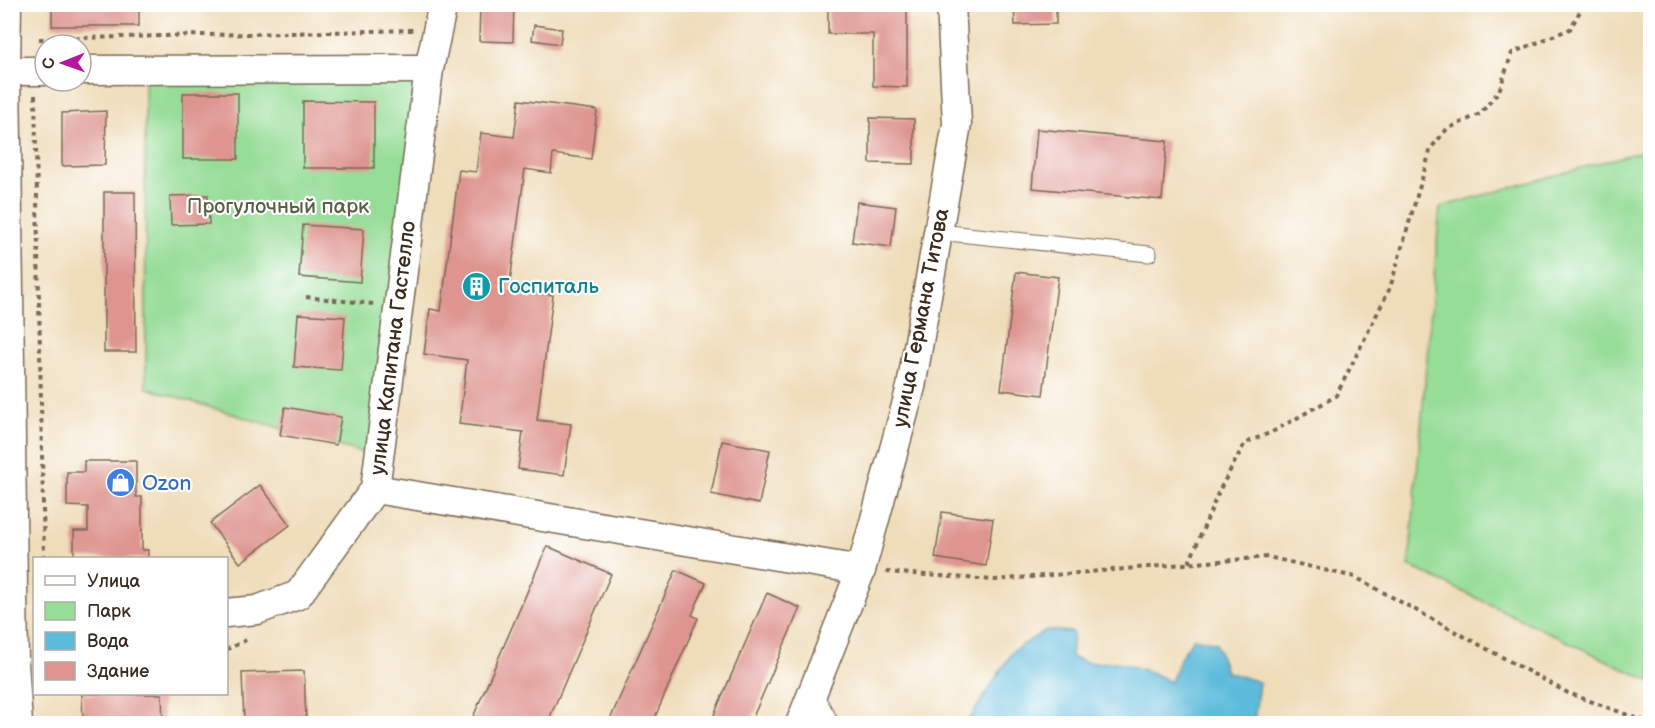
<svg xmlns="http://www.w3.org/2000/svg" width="1655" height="728" font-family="'Balsamiq Sans',sans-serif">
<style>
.green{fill:#96dd97;stroke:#68845a;stroke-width:1.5}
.water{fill:#5dbbdb;stroke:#4c727c;stroke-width:1.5}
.building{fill:#de948f}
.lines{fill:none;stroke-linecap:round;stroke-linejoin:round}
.lane-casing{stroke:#7a6955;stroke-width:17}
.street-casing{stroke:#7a6955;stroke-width:31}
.path{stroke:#7a6955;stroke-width:4;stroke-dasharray:4.5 4.5;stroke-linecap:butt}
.lane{stroke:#fff;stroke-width:15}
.street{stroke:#fff;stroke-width:28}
.labels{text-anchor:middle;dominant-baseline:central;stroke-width:4.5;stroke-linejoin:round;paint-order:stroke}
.park-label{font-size:21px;fill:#566042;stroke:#fff}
.culture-label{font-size:21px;fill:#0d838f;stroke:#fff;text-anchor:start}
.street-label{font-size:21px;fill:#3b2a1e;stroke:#fff}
.shop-label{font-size:21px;fill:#366cbe;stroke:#fff;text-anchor:start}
</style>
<rect width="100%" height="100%" fill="#fff"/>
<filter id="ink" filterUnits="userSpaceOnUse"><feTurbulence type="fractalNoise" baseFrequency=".0167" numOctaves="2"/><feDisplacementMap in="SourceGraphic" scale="12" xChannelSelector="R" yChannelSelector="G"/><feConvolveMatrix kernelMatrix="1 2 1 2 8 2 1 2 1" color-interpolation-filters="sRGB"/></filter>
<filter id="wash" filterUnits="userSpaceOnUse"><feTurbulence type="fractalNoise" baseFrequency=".008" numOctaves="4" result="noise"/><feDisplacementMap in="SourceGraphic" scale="24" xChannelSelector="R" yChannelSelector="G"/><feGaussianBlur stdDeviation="1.35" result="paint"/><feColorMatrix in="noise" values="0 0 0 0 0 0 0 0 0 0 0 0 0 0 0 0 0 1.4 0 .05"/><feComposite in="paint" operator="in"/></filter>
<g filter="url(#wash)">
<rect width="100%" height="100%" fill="#efddba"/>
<!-- green -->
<g class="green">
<path d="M 428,69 L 379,458 L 146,388 L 145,70 Z"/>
<path d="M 1650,149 L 1650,681 L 1409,566 L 1440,207 Z"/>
</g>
<!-- water -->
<path class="water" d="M 1046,630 L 1073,632 L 1071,657 L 1090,663 L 1118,662 L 1153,673 L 1171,682 L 1182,654 L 1194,638 L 1216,643 L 1226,672 L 1259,682 L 1254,723 L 967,723 L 1013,651 Z"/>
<g id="blocks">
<!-- building -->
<g class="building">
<rect x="52" y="4" width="87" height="22"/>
<rect x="340" y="4" width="41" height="3"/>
<path d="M 480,4 L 514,4 L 513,42 L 479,41 Z"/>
<path d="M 828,4 L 907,4 L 907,87 L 873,86 L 873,34 L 828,34 Z"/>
<path d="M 1014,5 L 1056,5 L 1056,24 L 1015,25 Z"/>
<path d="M 534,25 L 562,29 L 560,44 L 532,40 Z"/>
<rect x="183" y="93" width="55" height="66"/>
<path d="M 519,100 L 597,110 L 591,159 L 553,154 L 551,173 L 525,169 L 509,290 L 553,295 L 537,420 L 571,424 L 564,475 L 518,469 L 523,432 L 459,424 L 467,360 L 424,354 L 430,309 L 441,311 L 459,170 L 476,172 L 481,133 L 514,137 Z"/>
<path d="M 303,101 L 374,102 L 374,168 L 303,168 Z"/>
<path d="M 106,111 L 105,165 L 62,166 L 62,113 Z"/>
<path d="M 870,118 L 914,119 L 914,164 L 870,163 Z"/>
<path d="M 1037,129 L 1167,141 L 1162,200 L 1032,188 Z"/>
<path d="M 104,192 L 135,192 L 136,352 L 104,352 Z"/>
<path d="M 208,195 L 209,224 L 171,225 L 170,196 Z"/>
<path d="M 857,202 L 896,207 L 891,247 L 852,242 Z"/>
<path d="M 303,225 L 364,229 L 360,282 L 299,277 Z"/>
<path d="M 1016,272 L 1058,277 L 1043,395 L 1001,390 Z"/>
<path d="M 298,314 L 345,317 L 341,370 L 294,367 Z"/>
<path d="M 285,407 L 341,417 L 336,445 L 280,435 Z"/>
<path d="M 722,441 L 770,450 L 759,504 L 711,494 Z"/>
<path d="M 84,461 L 136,461 L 136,497 L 142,497 L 142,550 L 148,550 L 148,558 L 74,558 L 74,531 L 88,531 L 88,507 L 67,506 L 67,472 L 84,472 Z"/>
<path d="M 260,485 L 290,525 L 240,563 L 210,523 Z"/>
<path d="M 942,512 L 993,519 L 986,566 L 935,558 Z"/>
<path d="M 547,546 L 611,574 L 547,724 L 470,724 Z"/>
<path d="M 676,570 L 706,583 L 692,615 L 698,618 L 652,724 L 608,724 Z"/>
<path d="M 767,593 L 800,608 L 750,724 L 710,724 Z"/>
<path d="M 304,671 L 306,720 L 244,722 L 242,673 Z"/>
<path d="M 82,694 L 162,694 L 163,724 L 83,724 Z"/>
</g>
</g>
</g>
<g filter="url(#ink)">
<use href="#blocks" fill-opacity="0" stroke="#7a6955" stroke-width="1.5"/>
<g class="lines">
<defs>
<g id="lane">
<path d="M 939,232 L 1149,254"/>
<path d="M 813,691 L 832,724"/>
</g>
<g id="street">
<path d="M 7,4 L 6,71 L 14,662 L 18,724"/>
<path d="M 81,70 L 429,69"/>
<path d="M 6,71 L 45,71"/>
<path d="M 375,489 L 861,570"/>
<path d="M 226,613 L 257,610 L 298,595 L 375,489 L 429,69 L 443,4"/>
<path d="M 800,724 L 861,570 L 911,387 L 957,124 L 951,4"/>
</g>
</defs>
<!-- lane casing -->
<use href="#lane" class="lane-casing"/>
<!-- street casing -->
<use href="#street" class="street-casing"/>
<!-- path -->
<g class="path">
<path d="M 39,39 L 413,30"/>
<path d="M 35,95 L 44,558"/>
<path d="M 306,297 L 374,304"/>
<path d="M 1189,563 L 1219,491 L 1245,443 L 1272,432 L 1336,396 L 1390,288 L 1431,148 L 1447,129 L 1480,114 L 1499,91 L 1512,53 L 1570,29 L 1584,4"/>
<path d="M 886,572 L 994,580 L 1268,557 L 1355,577 L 1568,693 L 1650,723"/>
<path d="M 226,650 L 250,638"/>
</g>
<!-- lane -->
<use href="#lane" class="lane"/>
<!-- street -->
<use href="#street" class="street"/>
</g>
</g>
<!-- icons -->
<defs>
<symbol id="building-disc" viewBox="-11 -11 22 22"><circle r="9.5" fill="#0f9aa8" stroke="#fff"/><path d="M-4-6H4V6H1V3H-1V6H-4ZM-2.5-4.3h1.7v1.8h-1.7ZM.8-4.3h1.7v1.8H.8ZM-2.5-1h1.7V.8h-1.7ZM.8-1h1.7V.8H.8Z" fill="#fff"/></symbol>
<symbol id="shop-disc" viewBox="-11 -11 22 22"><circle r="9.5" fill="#3f7fe0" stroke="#fff"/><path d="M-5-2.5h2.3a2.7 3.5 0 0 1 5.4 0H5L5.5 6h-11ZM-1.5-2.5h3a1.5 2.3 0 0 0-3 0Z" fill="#fff"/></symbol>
</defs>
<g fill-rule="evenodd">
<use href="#building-disc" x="460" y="270" width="33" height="33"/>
<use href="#shop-disc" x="104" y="466" width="33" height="33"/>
</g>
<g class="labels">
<!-- park labels -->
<g class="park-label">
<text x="278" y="206">Прогулочный парк</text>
</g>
<!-- culture labels -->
<g class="culture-label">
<text x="498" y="286">Госпиталь</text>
</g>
<!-- street labels -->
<g class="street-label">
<text transform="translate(921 318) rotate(-79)">улица Германа Титова</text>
<text transform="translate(393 348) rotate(-83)">улица Капитана Гастелло</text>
</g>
<!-- shop labels -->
<g class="shop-label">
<text x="142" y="483">Ozon</text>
</g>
</g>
<!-- margin -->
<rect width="1655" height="728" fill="none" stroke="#fff" stroke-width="24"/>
<!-- legend -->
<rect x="33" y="557" width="195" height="138" fill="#ffffff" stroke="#b1aaa5" stroke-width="1.5"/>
<rect x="45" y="576" width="30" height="9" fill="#ffffff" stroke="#b1aaa5" stroke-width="1.5"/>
<text x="87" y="587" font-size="18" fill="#3b2a1e">Улица</text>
<rect x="45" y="602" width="30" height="18" fill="#96dd97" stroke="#b1aaa5" stroke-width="1.5"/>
<text x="87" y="617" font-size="18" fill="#3b2a1e">Парк</text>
<rect x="45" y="632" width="30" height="18" fill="#5dbbdb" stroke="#b1aaa5" stroke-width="1.5"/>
<text x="87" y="647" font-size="18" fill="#3b2a1e">Вода</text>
<rect x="45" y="662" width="30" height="18" fill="#de948f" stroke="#b1aaa5" stroke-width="1.5"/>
<text x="87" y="677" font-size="18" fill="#3b2a1e">Здание</text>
<!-- north arrow -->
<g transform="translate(63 63) rotate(269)"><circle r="28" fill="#ffffff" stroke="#b1aaa5" stroke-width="1.5"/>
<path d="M0-4.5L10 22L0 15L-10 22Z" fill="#b5179e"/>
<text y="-9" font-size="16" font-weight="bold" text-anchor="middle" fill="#3b2a1e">С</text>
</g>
</svg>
